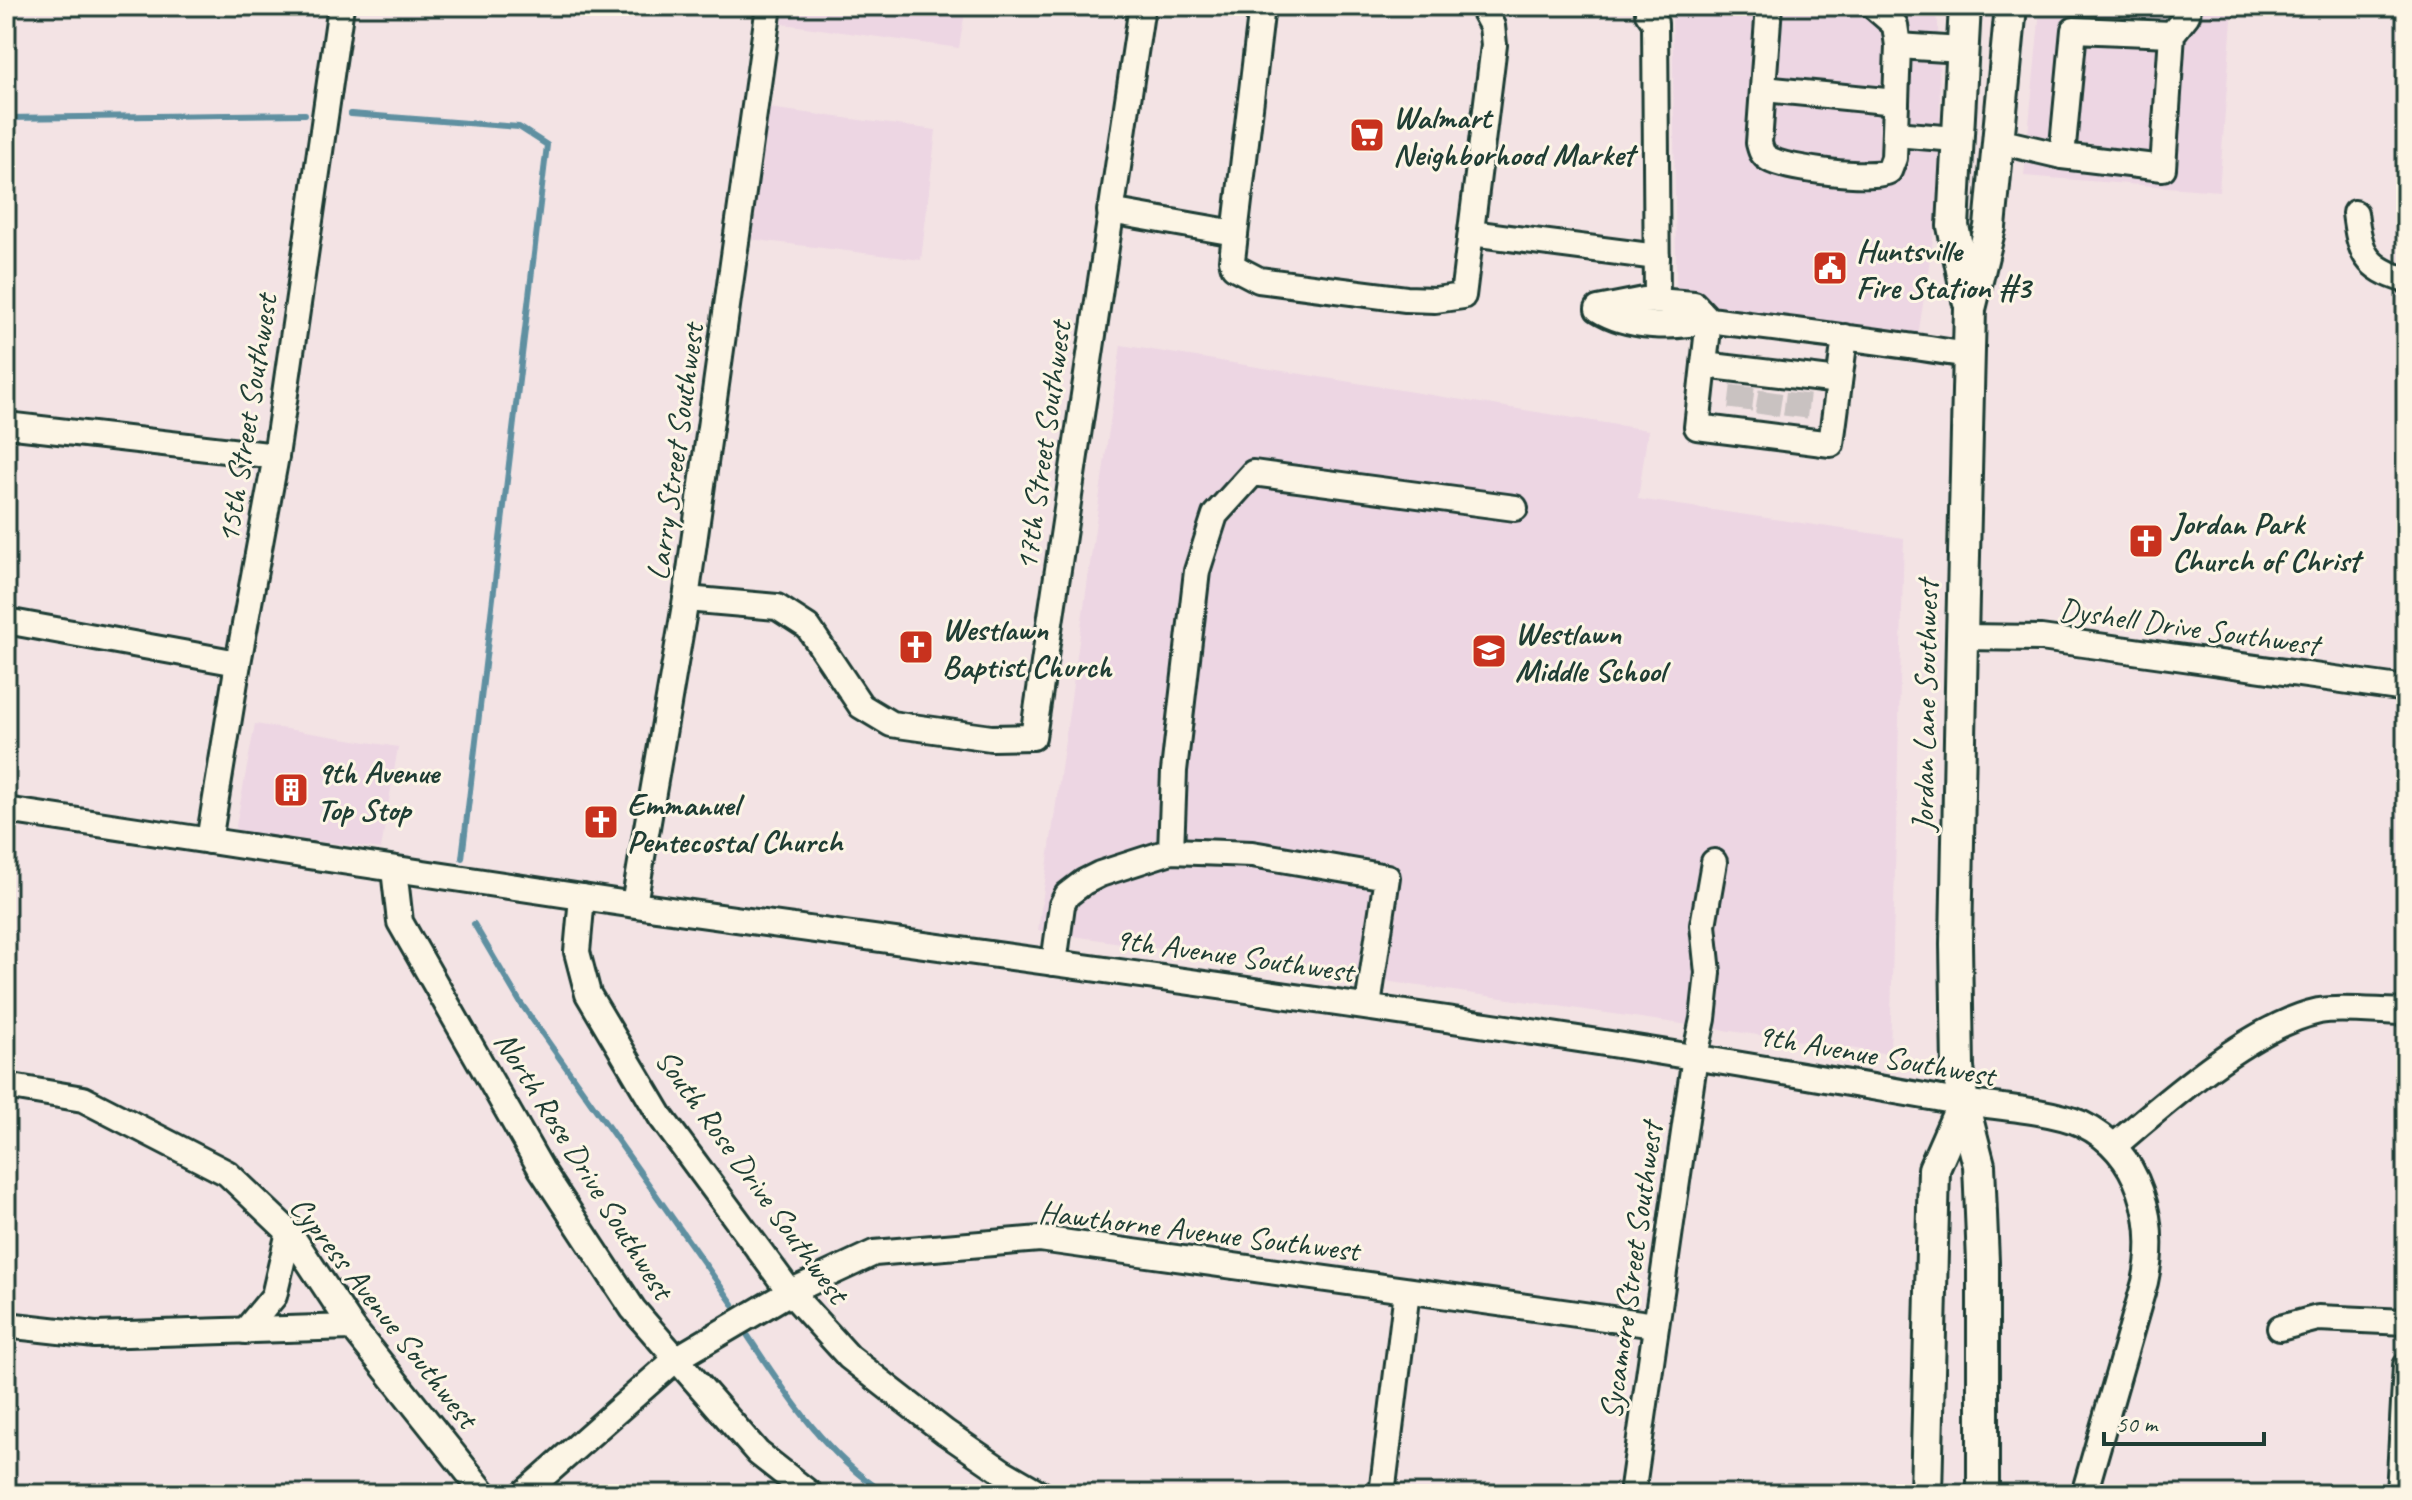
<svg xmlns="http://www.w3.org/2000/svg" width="2412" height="1500" font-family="Caveat,sans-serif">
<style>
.built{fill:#edd6e3}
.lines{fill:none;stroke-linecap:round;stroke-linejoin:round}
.stream{stroke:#5f90a1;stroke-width:6}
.minor-tunnel{stroke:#c9c2c1;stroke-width:24;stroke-dasharray:24 12;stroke-linecap:butt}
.minor-casing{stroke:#1f3d34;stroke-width:30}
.major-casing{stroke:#1f3d34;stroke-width:36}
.minor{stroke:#fcf5e5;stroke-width:24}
.major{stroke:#fcf5e5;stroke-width:30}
.labels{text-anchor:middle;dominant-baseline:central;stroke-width:6;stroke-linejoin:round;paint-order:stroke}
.poi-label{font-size:32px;font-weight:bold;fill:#1f3d34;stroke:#fcf5e5;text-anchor:start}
.street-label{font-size:32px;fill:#1f3d34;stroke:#fcf5e5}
</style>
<rect width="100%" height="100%" fill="#f3e3e4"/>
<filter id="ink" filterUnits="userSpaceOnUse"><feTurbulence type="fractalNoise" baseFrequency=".0125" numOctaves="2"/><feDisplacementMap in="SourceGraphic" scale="16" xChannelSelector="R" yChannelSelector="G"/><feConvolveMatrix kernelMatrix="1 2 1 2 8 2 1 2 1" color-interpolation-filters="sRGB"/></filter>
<g filter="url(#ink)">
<!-- built -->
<g class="built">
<path d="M 779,6 L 966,6 L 959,48 L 776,23 Z"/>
<path d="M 1672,6 L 1930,6 L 1938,22 L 1942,181 L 1915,356 L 1677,331 Z"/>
<path d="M 2045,6 L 2233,6 L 2219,191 L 2024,176 L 2040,10 Z"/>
<path d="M 768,108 L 936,130 L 921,260 L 749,239 Z"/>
<path d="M 1121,345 L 1648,430 L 1638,499 L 1904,538 L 1890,1054 L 1038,931 Z"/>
<path d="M 255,724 L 398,747 L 381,849 L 235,831 Z"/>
</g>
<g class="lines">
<!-- stream -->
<g class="stream">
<path d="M 351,114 L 519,127 L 547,145 L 462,858"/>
<path d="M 6,118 L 305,114"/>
<path d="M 474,924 L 520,1002 L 733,1304"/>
<path d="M 748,1336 C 787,1395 825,1455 886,1494"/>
</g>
<!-- minor-tunnel -->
<g class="minor-tunnel">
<path d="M 1740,410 L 1743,384"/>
<path d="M 1767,415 L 1771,388"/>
<path d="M 1795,417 L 1798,392"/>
</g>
<defs>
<g id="minor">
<path d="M 1262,6 L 1232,260 L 1234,267 L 1259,280 L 1406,299 L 1435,300 L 1463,296 L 1494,45 L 1492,26 L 1481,6"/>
<path d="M 1769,6 L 1759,143 C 1761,151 1762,155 1769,159 C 1785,169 1874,180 1889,171 L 1894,158 L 1898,46 L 1895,25 L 1873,6"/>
<path d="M 1648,13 L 1655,23 L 1657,301"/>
<path d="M 1898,46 L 1962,50"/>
<path d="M 1764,89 L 1896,102"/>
<path d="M 1895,134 L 1956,139"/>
<path d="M 1998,141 L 2062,156 L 2163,168 L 2172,34 L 2187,15 L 2188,6"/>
<path d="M 2062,156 L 2074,30 L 2172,34"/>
<path d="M 1110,211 L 1235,233"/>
<path d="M 2355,213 C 2360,253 2365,268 2406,280"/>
<path d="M 1471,233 L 1657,257"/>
<path d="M 1845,337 L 1831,444 L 1697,427 L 1709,320 L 1694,304 L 1644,300 L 1598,309 C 1628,328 1676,329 1709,320 C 1796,331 1882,341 1968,355"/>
<path d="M 1704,365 L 1839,381"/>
<path d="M 6,425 L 276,456"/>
<path d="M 686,599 L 777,607 L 808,627 L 861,706 L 891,724 L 991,738 L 1033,737 L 1142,6"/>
<path d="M 6,621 L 238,663"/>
<path d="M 1962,637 L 2041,638 L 2406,689"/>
<path d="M 6,810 C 218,842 430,875 642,906 C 941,948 1241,987 1539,1033 C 1672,1053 1804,1075 1936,1098 C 1977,1106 2046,1108 2082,1124 C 2141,1152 2158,1223 2145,1282 L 2084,1494"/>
<path d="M 209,841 L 238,663 L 276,456 L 341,6"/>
<path d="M 1171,851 L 1174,771 L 1197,571 L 1215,515 L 1253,473 L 1515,508"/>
<path d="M 394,869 L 400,922 L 541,1169 L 633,1309 L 758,1453 L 810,1494"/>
<path d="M 582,897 L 577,952 L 588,994 L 661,1117 L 790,1292 L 849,1357 L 945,1432 L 1003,1472 L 1041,1494"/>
<path d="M 634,904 L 686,599 L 769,6"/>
<path d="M 1054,963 L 1062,905 L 1067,895 L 1084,882 L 1100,874 L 1171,851 L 1252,854 L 1387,877 L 1368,1006"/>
<path d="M 6,1086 L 83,1099 L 227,1173 L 289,1232 L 352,1327 L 485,1494"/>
<path d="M 2114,1146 C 2167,1101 2251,1026 2319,1011 C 2341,1007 2382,1012 2406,1012"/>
<path d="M 6,1325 L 95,1335 L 352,1327"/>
<path d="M 2280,1328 L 2318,1318 L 2406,1322"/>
<path d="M 245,1331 L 274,1296 L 289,1232"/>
<path d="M 523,1494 L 676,1359 L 790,1292 L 874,1253 L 1040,1239 L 1655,1325"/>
<path d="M 1382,1494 L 1407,1291"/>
<path d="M 1632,1494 L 1695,1056 L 1703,1019 L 1708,973 L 1703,925 L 1714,862"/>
<path d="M 2399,1494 L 2406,1366"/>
</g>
<g id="major">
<path d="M 1965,6 L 1953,226 L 1968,300"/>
<path d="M 1926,1494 L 1934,1169 L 1963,1103"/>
<path d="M 1983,1494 L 1983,1262 L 1979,1165 L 1963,1103 L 1958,1068 L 1956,944 L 1962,637 L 1970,309 L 1990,227 L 2011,6"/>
</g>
</defs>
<!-- minor casing -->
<use href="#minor" class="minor-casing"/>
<!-- major casing -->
<use href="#major" class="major-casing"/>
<!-- minor -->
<use href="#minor" class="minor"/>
<!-- major -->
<use href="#major" class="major"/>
</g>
</g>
<!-- icons -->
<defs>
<symbol id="supermarket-square" viewBox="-11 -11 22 22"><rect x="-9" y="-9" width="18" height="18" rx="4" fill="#c8321e" stroke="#fcf5e5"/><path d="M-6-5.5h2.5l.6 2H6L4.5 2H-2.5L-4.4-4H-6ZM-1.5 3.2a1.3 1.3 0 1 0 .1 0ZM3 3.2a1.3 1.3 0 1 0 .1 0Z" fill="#fff"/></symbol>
<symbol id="civic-square" viewBox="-11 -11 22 22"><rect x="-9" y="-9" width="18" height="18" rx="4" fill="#c8321e" stroke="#fcf5e5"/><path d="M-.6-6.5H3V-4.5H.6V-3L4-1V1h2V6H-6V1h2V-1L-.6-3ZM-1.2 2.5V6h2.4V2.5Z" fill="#fff"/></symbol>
<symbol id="church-square" viewBox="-11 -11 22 22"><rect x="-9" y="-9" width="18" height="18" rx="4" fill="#c8321e" stroke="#fcf5e5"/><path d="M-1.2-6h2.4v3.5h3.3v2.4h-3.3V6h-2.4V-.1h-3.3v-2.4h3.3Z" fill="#fff"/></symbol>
<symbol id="school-square" viewBox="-11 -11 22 22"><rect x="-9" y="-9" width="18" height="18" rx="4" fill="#c8321e" stroke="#fcf5e5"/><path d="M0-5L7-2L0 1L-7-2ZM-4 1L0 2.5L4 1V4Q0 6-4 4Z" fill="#fff"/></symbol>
<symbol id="building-square" viewBox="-11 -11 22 22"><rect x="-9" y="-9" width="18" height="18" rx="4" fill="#c8321e" stroke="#fcf5e5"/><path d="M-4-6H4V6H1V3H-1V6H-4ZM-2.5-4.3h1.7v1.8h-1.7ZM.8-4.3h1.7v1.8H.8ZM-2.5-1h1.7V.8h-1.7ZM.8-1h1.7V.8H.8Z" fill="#fff"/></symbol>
</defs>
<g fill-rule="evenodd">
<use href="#supermarket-square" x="1347" y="115" width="40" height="40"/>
<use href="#civic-square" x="1810" y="248" width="40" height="40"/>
<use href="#church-square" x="2126" y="521" width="40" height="40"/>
<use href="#church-square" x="896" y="627" width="40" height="40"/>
<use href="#school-square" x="1469" y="631" width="40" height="40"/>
<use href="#building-square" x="271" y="770" width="40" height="40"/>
<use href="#church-square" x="581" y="802" width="40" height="40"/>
</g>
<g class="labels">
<!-- poi labels -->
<g class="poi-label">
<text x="1393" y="117">Walmart<tspan x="1393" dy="37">Neighborhood Market</tspan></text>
<text x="1856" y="250">Huntsville<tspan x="1856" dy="37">Fire Station #3</tspan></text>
<text x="2172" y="523">Jordan Park<tspan x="2172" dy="37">Church of Christ</tspan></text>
<text x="942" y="629">Westlawn<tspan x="942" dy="37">Baptist Church</tspan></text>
<text x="1515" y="633">Westlawn<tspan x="1515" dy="37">Middle School</tspan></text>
<text x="317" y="772">9th Avenue<tspan x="317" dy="37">Top Stop</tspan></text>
<text x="627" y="804">Emmanuel<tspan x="627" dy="37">Pentecostal Church</tspan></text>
</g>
<!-- street labels -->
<g class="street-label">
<text transform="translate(247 419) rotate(-81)">15th Street Southwest</text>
<text transform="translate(1043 446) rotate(-82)">17th Street Southwest</text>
<text transform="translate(675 452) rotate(-82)">Larry Street Southwest</text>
<text transform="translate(2189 627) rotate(8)">Dyshell Drive Southwest</text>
<text transform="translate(1925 706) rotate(-89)">Jordan Lane Southwest</text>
<text transform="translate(1234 955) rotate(8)">9th Avenue Southwest</text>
<text transform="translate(1876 1055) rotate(10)">9th Avenue Southwest</text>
<text transform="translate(584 1165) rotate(58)">North Rose Drive Southwest</text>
<text transform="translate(752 1176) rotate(54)">South Rose Drive Southwest</text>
<text transform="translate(1199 1231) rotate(7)">Hawthorne Avenue Southwest</text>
<text transform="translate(1631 1271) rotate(-82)">Sycamore Street Southwest</text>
<text transform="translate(384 1312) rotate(52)">Cypress Avenue Southwest</text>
</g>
</g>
<!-- margin -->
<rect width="2412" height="1500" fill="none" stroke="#fcf5e5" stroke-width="32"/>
<rect x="16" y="16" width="2380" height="1468" fill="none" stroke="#1f3d34" stroke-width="3" filter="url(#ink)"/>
<!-- scale -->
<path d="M2104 1432v12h160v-12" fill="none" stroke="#1f3d34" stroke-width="4"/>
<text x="2116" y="1432" font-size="24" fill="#1f3d34" stroke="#fcf5e5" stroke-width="6" paint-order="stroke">50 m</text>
</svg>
